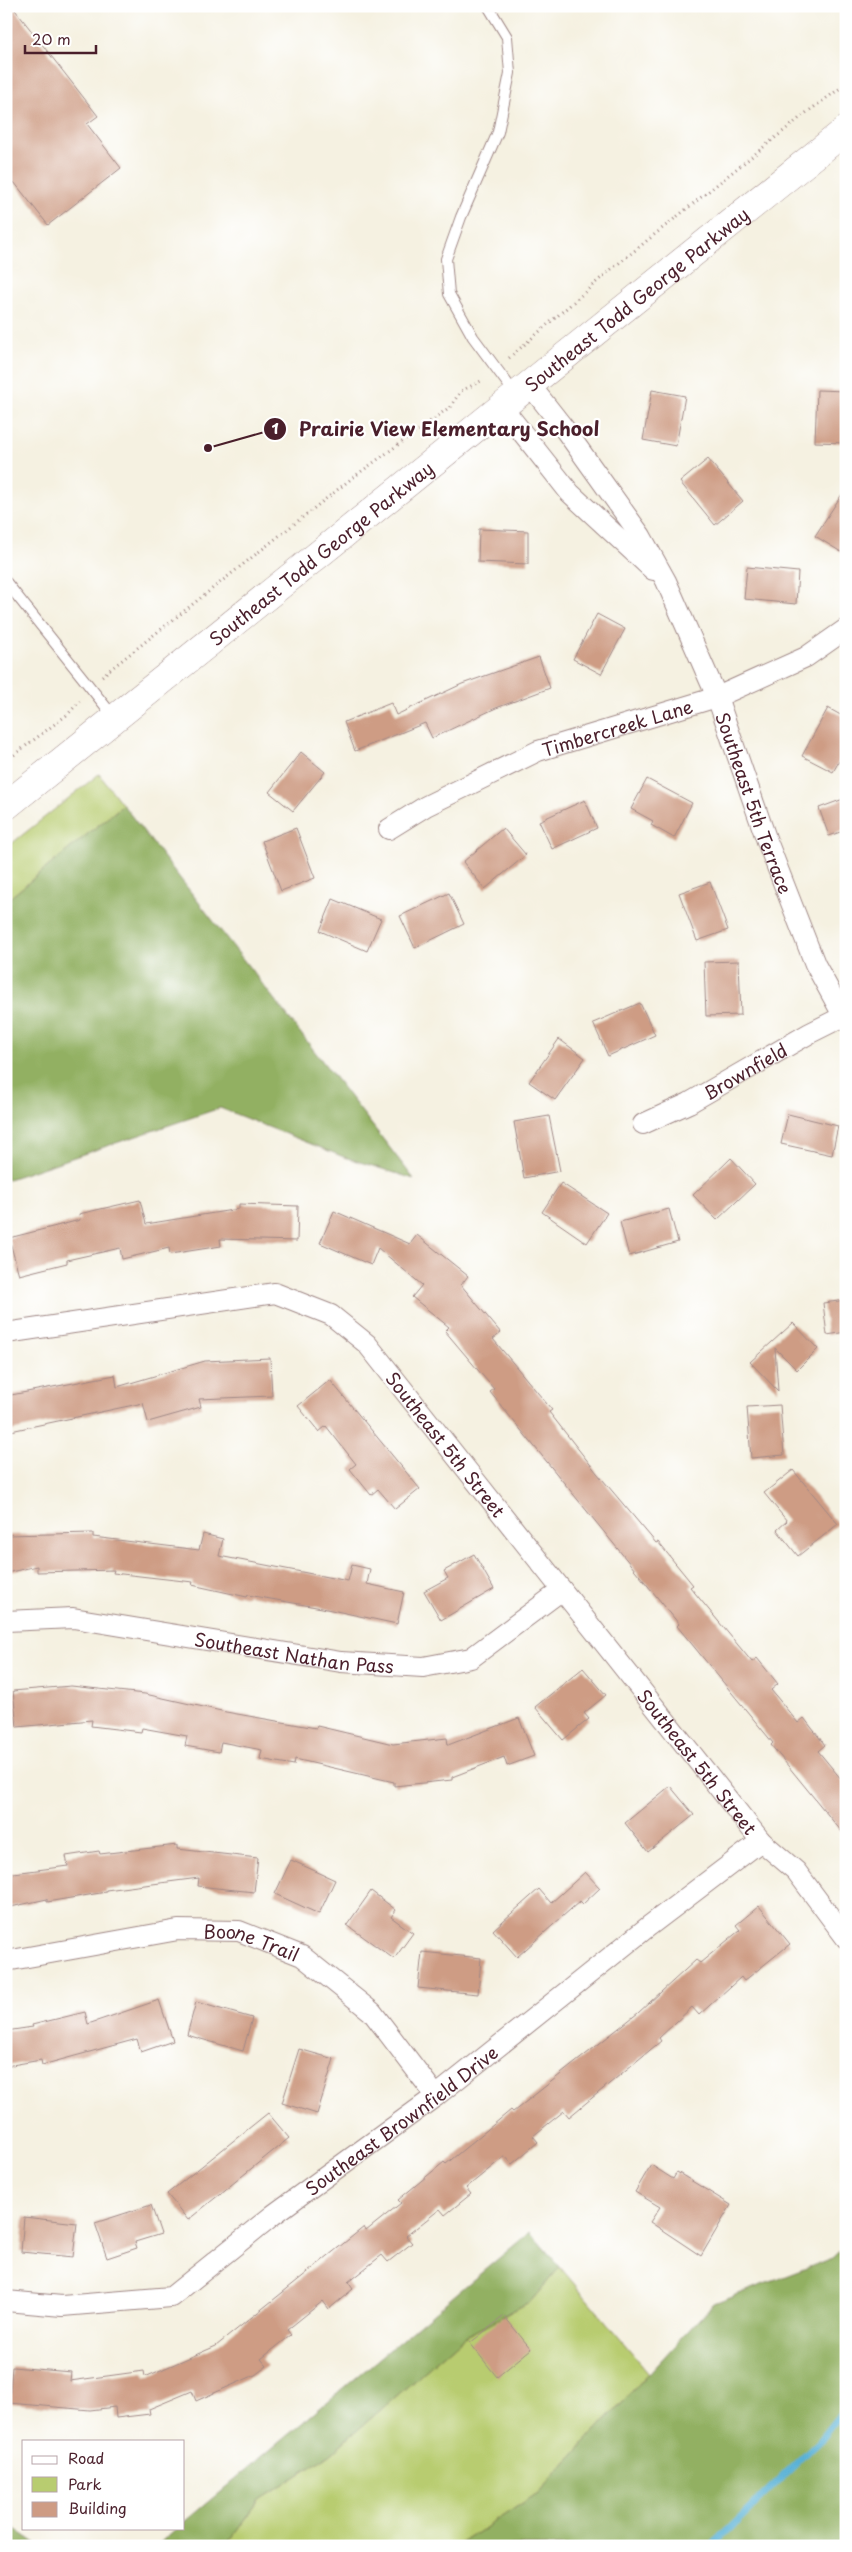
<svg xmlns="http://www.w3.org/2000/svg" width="852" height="2552" font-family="'Playpen Sans',sans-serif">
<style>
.green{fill:#b8cc70;stroke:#81764e}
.forest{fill:#92b062;stroke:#6e6846}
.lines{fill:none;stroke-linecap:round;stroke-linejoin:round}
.stream{stroke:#59b1d6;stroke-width:7}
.building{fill:#ce9c84}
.lane-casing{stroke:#a08886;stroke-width:12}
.street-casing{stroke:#a08886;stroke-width:22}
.secondary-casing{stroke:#a08886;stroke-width:29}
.path{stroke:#a08886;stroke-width:3;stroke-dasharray:1 4;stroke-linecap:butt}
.lane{stroke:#fff;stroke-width:10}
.street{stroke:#fff;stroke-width:20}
.secondary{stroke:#fff;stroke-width:28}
.labels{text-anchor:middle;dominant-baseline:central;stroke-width:4.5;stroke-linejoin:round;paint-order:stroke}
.street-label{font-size:18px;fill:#4a1f2b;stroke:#fff}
.leader{fill:none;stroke:#4a1f2b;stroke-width:2}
.callout-dot{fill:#4a1f2b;stroke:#fff;stroke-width:2}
.mark-label{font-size:15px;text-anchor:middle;font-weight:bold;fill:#fff}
.callout-label{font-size:19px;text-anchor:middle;font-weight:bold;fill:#4a1f2b;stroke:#fff;stroke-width:4.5;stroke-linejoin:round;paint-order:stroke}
</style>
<rect width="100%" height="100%" fill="#fff"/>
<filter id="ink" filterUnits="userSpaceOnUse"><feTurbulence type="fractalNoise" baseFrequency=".02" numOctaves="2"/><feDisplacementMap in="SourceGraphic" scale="10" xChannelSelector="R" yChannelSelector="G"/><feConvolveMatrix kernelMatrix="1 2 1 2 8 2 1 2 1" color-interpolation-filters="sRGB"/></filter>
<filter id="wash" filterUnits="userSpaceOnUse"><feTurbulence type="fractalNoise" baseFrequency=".0096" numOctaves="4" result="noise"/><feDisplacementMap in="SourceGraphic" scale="20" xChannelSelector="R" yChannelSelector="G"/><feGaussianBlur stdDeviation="1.12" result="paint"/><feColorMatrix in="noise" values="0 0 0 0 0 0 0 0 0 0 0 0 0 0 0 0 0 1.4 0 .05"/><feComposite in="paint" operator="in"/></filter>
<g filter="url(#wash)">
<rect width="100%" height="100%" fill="#f5f1e1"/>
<!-- green -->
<g class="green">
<path d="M 99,774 L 123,805 L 6,901 L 6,848 Z"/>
<path d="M 560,2267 L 649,2373 L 538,2493 L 457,2546 L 226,2546 L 260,2499 L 329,2455 L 464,2337 L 531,2301 Z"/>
</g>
<!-- forest -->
<g class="forest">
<path d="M 123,805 L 414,1179 L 344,1157 L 220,1108 L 6,1180 L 6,901 Z"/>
<path d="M 530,2232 L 560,2267 L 531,2301 L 464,2337 L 329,2455 L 260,2499 L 226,2546 L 156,2546 L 177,2528 L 184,2528 L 184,2522 Z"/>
<path d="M 846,2246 L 846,2546 L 457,2546 L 538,2493 L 714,2303 L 833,2258 Z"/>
<path d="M 6,2523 L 40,2546 L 6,2546 Z"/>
</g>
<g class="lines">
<!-- stream -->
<path class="stream" d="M 712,2546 L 819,2441 L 846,2407"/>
</g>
<g id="blocks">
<!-- building -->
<g class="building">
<path d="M 6,6 L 12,6 L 98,116 L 87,124 L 121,168 L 48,225 L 14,182 L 6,189 Z"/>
<path d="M 652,390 L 685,396 L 676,446 L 643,440 Z"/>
<path d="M 817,390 L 846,391 L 846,443 L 815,442 Z"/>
<path d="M 708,459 L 743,501 L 715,525 L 680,482 Z"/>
<path d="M 846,488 L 846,555 L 815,536 Z"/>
<path d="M 479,529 L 528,531 L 528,564 L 478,562 Z"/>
<path d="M 747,567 L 798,572 L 796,604 L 744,599 Z"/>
<path d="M 597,614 L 625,629 L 601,674 L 573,659 Z"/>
<path d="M 539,657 L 550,688 L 496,708 L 432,738 L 425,723 L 355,751 L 344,722 L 391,703 L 396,715 L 462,684 Z"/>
<path d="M 828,708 L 846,718 L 846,749 L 833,772 L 802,756 Z"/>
<path d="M 301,752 L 325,772 L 293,811 L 269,792 Z"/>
<path d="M 647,779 L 692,803 L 674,838 L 651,825 L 653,821 L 631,809 Z"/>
<path d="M 846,798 L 846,830 L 829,836 L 819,808 Z"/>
<path d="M 585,800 L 597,828 L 552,849 L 539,821 Z"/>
<path d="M 296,828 L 315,878 L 281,891 L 262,841 Z"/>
<path d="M 503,828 L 526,855 L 485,889 L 463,862 Z"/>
<path d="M 710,882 L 728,930 L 697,941 L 679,893 Z"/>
<path d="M 449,893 L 464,924 L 415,948 L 400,916 Z"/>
<path d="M 333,899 L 381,919 L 367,951 L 320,931 Z"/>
<path d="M 739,961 L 741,1015 L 706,1016 L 704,962 Z"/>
<path d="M 640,1003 L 655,1035 L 608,1056 L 593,1023 Z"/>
<path d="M 559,1039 L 585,1058 L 555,1100 L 529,1082 Z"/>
<path d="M 788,1114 L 838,1126 L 832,1155 L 781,1144 Z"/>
<path d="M 549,1116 L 560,1171 L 524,1178 L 514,1122 Z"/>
<path d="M 731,1158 L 755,1184 L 717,1220 L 693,1195 Z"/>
<path d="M 561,1183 L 607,1213 L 587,1243 L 542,1212 Z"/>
<path d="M 140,1200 L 146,1224 L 239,1209 L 239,1204 L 298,1206 L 297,1241 L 220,1239 L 221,1246 L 170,1254 L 169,1248 L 122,1259 L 120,1248 L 67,1260 L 67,1263 L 19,1275 L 9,1238 L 80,1220 L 79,1214 Z"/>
<path d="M 669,1209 L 678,1242 L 629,1256 L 620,1222 Z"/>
<path d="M 334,1211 L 410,1244 L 417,1235 L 468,1276 L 461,1285 L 501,1333 L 493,1339 L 552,1410 L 549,1412 L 597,1473 L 656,1543 L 658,1542 L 693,1585 L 690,1587 L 752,1662 L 757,1658 L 778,1684 L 771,1690 L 798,1723 L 804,1718 L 825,1745 L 818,1751 L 846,1785 L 846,1837 L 771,1745 L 773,1743 L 677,1626 L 679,1624 L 490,1392 L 494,1389 L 445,1331 L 449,1327 L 412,1297 L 422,1285 L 378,1248 L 371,1265 L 320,1243 Z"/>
<path d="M 846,1300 L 846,1332 L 827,1335 L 823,1303 Z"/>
<path d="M 793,1323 L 818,1349 L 797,1370 L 775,1348 L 778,1391 L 750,1362 Z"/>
<path d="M 270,1358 L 272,1396 L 199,1399 L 201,1407 L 148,1422 L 143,1403 L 6,1432 L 6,1396 L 115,1375 L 117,1387 L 205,1361 Z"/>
<path d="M 330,1380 L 420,1489 L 395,1509 L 378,1489 L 371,1495 L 350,1469 L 356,1464 L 326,1426 L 319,1432 L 298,1406 Z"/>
<path d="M 780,1405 L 784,1455 L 751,1458 L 747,1407 Z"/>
<path d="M 793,1470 L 838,1524 L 798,1556 L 777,1530 L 787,1521 L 764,1493 Z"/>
<path d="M 93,1533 L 93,1537 L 199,1550 L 203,1534 L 223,1539 L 219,1556 L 348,1581 L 352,1565 L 370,1569 L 367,1584 L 404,1592 L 397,1624 L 322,1608 L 248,1595 L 247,1597 L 192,1585 L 193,1582 L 113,1573 L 114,1570 L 37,1572 L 37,1566 L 6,1573 L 6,1535 Z"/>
<path d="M 474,1554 L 494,1589 L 441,1620 L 424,1591 L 448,1578 L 444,1571 Z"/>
<path d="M 583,1668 L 606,1695 L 584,1713 L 589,1719 L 563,1740 L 535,1707 Z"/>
<path d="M 71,1686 L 145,1694 L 226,1712 L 316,1728 L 317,1726 L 393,1744 L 447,1738 L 448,1745 L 519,1718 L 534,1756 L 507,1766 L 504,1757 L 452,1777 L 452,1780 L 394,1786 L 394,1782 L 295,1759 L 294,1765 L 260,1759 L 262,1750 L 221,1742 L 219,1752 L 185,1746 L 187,1736 L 142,1728 L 141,1732 L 91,1726 L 92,1720 L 17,1727 L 13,1691 Z"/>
<path d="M 670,1786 L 694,1815 L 648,1852 L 625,1823 Z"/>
<path d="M 177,1845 L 177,1849 L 258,1858 L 254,1892 L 198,1886 L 199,1878 L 106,1890 L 106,1892 L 47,1902 L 47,1899 L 6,1908 L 6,1874 L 68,1866 L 66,1856 L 99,1851 L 100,1854 Z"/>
<path d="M 291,1860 L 335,1880 L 319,1914 L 275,1894 Z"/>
<path d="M 585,1872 L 600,1888 L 583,1904 L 580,1901 L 517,1957 L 493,1930 L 539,1889 L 551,1903 Z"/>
<path d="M 371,1891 L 396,1910 L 391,1917 L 413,1933 L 394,1959 L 347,1925 Z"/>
<path d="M 759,1906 L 790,1944 L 744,1981 L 741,1977 L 699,2015 L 692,2007 L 659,2038 L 661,2041 L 569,2117 L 564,2111 L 533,2136 L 538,2142 L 512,2164 L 505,2156 L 466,2188 L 471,2194 L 445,2215 L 440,2209 L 406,2236 L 412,2243 L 388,2262 L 382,2255 L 348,2282 L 353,2289 L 329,2309 L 323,2301 L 287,2330 L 291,2335 L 261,2359 L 267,2366 L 255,2375 L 196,2401 L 192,2391 L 149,2409 L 150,2414 L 116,2418 L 115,2407 L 90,2410 L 9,2403 L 12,2367 L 71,2372 L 70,2381 L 144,2371 L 145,2377 L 216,2346 L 364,2227 L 366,2231 L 401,2203 L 398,2200 L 444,2162 L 446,2164 L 511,2110 L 513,2112 L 638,2013 L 696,1960 L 700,1963 L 740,1930 L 736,1925 Z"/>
<path d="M 422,1952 L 481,1958 L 478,1994 L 418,1988 Z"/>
<path d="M 159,2000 L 173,2041 L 141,2052 L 137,2039 L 42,2065 L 41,2060 L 6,2066 L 6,2031 L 33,2027 L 32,2025 L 85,2012 L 88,2024 Z"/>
<path d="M 196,2002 L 252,2018 L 243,2051 L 187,2035 Z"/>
<path d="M 299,2049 L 334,2059 L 317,2114 L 282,2103 Z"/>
<path d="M 268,2113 L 289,2138 L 188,2220 L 167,2194 Z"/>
<path d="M 651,2165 L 673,2179 L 677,2172 L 731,2205 L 701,2256 L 650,2222 L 660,2207 L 635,2192 Z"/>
<path d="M 151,2205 L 161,2234 L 135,2242 L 137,2248 L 107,2258 L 95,2223 Z"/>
<path d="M 24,2217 L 77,2223 L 73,2257 L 21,2252 Z"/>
<path d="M 504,2316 L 531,2349 L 497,2377 L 470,2343 Z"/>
</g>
</g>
</g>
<g filter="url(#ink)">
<use href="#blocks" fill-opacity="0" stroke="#a08886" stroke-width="1"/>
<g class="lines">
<defs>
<g id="lane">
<path d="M 488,6 L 507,37 L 510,73 L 498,132 L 461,217 L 446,259 L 449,294 L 473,337 L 516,395"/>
<path d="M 6,582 L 114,717"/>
</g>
<g id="street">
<path id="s1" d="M 530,385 L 563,427 L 641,536 L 666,581 L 717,697 L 767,841 L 815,964 L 846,1021"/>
<path d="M 502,407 L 570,493 L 653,570"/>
<path id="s2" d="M 389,829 L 426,806 L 538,751 L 717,697 L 806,657 L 846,629"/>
<path id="s3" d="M 643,1124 L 689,1103 L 810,1033 L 846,1015"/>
<path id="s4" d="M 6,1333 L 275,1293 L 331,1315 L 367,1344 L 761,1841 L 796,1871 L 846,1938"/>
<path id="s5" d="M 6,1621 L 73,1618 L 341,1662 L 423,1667 L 471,1658 L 562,1590"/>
<path id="s6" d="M 6,1961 L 178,1930 L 239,1931 L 302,1956 L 372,2012 L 436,2096"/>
<path id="s7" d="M 6,2301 L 62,2306 L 171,2297 L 273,2215 L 436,2096 L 649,1926 L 761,1841"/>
</g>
<g id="secondary">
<path id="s8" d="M 6,806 L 846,130"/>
</g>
</defs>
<!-- lane casing -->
<use href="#lane" class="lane-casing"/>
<!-- street casing -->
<use href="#street" class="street-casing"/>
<!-- secondary casing -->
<use href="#secondary" class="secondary-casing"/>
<!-- path -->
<g class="path">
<path d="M 509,358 L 608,272 L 806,113 L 846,84"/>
<path d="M 102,676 L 351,479 L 450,407 L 461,391 L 483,380"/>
<path d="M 6,761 L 68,714 L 80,701"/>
</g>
<!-- lane -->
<use href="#lane" class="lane"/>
<!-- street -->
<use href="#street" class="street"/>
<!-- secondary -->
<use href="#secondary" class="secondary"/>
</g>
</g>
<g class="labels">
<!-- street labels -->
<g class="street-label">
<text stroke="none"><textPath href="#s8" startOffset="809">Southeast Todd George Parkway</textPath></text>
<text stroke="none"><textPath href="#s8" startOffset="404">Southeast Todd George Parkway</textPath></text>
<text stroke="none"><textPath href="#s2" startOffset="251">Timbercreek Lane</textPath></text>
<text stroke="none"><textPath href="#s1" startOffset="478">Southeast 5th Terrace</textPath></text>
<text stroke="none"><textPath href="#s3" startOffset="115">Brownfield</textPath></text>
<text stroke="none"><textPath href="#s4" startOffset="506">Southeast 5th Street</textPath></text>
<text stroke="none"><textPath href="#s5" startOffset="291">Southeast Nathan Pass</textPath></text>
<text stroke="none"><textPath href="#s4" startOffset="911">Southeast 5th Street</textPath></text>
<text stroke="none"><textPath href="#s6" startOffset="250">Boone Trail</textPath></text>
<text stroke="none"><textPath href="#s7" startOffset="456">Southeast Brownfield Drive</textPath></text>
</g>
</g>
<!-- callouts -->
<path class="leader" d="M208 448L275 429"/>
<g class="callout-dot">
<circle cx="208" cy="448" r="5"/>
<circle cx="275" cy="429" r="12"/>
</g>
<g class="mark-label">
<text x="275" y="434">1</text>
</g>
<g class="callout-label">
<text x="449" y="436">Prairie View Elementary School</text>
</g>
<!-- margin -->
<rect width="852" height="2552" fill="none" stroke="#fff" stroke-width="25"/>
<!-- legend -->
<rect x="22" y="2440" width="162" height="90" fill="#ffffff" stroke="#b7a5aa"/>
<rect x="32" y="2456" width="25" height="8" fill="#ffffff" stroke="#b7a5aa"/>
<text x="68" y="2464" font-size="15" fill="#4a1f2b">Road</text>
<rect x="32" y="2477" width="25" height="15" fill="#b8cc70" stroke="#b7a5aa"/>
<text x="68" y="2490" font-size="15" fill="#4a1f2b">Park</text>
<rect x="32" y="2502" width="25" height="15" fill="#ce9c84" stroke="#b7a5aa"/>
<text x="68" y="2514" font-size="15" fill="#4a1f2b">Building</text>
<!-- scale -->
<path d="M25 45v8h71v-8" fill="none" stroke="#4a1f2b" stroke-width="2.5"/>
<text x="32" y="45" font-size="15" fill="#4a1f2b" stroke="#ffffff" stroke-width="4" paint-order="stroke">20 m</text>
</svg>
